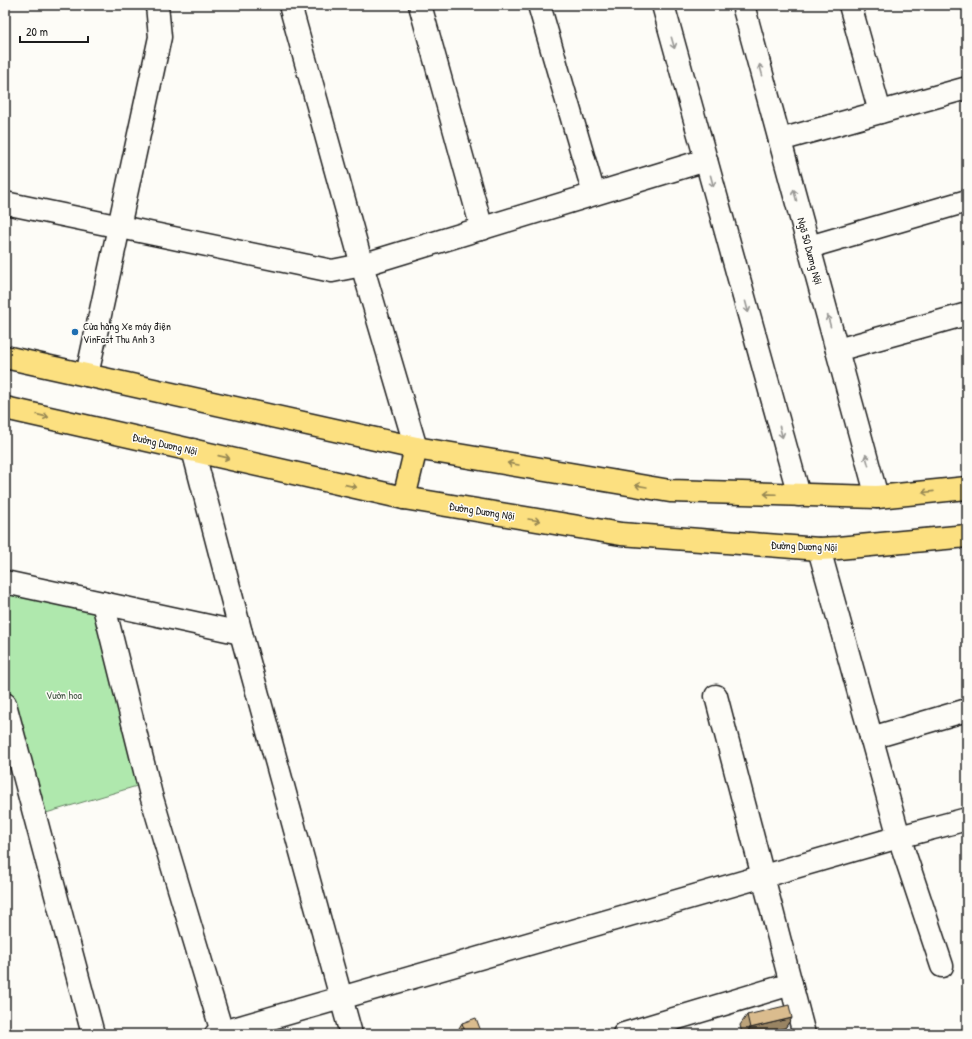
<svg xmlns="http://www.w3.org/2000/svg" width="972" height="1039" font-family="'Patrick Hand',sans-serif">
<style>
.green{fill:#afe8ad;stroke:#668264}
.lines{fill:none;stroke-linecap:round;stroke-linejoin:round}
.minor-casing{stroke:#1c1c1c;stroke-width:25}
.major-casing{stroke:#1c1c1c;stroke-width:25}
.minor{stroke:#fdfcf7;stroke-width:22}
.major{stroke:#fce080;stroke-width:22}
.wall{fill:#bba27a;stroke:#1c1c1c}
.shaded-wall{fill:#998463;stroke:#1c1c1c}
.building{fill:#dabc8e;stroke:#1c1c1c}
.oneway{stroke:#989794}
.oneway2{stroke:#978853}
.poi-dot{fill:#1f6fb2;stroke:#fdfcf7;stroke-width:1.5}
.labels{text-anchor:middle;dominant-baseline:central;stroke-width:3;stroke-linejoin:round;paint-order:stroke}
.street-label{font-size:11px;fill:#1c1c1c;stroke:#fdfcf7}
.poi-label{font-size:11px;fill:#1c1c1c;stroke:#fdfcf7;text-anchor:start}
.park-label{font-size:11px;fill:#485948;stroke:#fdfcf7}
</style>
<rect width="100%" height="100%" fill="#fdfcf7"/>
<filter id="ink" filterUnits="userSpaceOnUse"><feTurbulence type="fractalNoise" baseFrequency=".025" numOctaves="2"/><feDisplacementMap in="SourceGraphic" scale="8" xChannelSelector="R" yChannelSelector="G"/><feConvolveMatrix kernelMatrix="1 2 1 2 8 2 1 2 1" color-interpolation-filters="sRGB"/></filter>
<g filter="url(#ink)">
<!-- green -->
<path class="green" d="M 5,583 L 102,604 L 147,783 L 36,816 L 5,699 Z"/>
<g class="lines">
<defs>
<g id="minor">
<path d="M 290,5 L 362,265 L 416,448"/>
<path d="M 420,5 L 482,229"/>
<path d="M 539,5 L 594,194"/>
<path d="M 663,5 L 799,495"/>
<path d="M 743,5 L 877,497"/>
<path d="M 850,5 L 880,112"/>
<path d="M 780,140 L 967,88"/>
<path d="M 5,203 L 332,271 L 362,265 L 706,160"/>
<path d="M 809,247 L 967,201"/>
<path d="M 837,350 L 967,314"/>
<path d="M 87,375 L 160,37 L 157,5"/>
<path d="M 193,450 L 241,633 L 351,1034"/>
<path d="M 819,549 L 899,837 L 942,966"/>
<path d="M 5,582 L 241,633"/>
<path d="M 103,603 L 151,795 L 222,1032"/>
<path d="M 716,696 L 804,1034"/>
<path d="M 5,704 L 93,1034"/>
<path d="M 871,738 L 967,710"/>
<path d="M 216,1034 L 899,837 L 967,819"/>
<path d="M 624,1034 L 791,984"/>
</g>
<g id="major">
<path d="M 5,357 L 416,448 L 670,491 L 877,497 L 967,488"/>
<path d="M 5,408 L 404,498 L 621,534 L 819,549 L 838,548 L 967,536"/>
<path d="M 404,498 L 416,448"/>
</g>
</defs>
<!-- minor casing -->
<use href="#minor" class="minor-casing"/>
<!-- major casing -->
<use href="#major" class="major-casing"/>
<!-- minor -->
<use href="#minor" class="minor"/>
<!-- major -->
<use href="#major" class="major"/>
</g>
<!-- wall -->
<g class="wall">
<path d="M 747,1015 L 792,1018 L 785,1028 L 761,1034 L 742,1034 L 740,1025 Z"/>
<path d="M 462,1023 L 482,1034 L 461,1034 L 459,1028 Z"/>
</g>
<!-- shaded-wall -->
<path class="shaded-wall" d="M 792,1018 L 785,1028 L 761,1034 L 746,1034 L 750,1028 Z"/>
<!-- building -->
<g class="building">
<path d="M 789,1005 L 792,1018 L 750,1028 L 747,1015 Z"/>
<path d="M 476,1018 L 482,1034 L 466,1034 L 462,1023 Z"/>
</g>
<!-- one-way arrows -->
<defs><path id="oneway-shaft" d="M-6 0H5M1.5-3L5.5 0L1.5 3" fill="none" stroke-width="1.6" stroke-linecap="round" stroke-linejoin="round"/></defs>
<g class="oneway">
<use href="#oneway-shaft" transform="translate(673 43) rotate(74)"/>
<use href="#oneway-shaft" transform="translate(761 70) rotate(-105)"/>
<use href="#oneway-shaft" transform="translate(712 181) rotate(75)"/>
<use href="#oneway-shaft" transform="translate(795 195) rotate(-105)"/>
<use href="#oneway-shaft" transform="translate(747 307) rotate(75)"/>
<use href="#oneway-shaft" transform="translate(829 321) rotate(-105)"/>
<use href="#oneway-shaft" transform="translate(781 432) rotate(75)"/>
<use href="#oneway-shaft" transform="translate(867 460) rotate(-105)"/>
</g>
<g class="oneway2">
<use href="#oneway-shaft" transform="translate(43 416) rotate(13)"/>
<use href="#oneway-shaft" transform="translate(224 457) rotate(13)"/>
<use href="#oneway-shaft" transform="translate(513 464) rotate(-170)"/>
<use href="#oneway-shaft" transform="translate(351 486) rotate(13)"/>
<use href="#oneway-shaft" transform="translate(641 486) rotate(-170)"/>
<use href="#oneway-shaft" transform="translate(928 492) rotate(174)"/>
<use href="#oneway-shaft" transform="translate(770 494) rotate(-178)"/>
<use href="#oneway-shaft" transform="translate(534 520) rotate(9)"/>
</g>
</g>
<!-- markers -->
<circle class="poi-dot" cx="75" cy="332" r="4"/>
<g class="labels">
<!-- street labels -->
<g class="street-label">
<text transform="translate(810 251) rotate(75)">Ngõ 50 Dương Nội</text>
<text transform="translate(165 444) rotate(13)">Đường Dương Nội</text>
<text transform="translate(482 511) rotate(9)">Đường Dương Nội</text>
<text transform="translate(804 546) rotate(2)">Đường Dương Nội</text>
</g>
<!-- poi labels -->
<g class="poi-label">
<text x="83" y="326">Cửa hàng Xe máy điện<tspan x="83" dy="13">VinFast Thu Anh 3</tspan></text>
</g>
<!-- park labels -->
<g class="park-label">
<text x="64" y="695">Vườn hoa</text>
</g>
</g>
<!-- margin -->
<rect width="972" height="1039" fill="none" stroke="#fdfcf7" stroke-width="20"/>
<rect x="10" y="10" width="952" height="1019" fill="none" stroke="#1c1c1c" stroke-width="1.5" filter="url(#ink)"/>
<!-- scale -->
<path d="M20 36v6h68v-6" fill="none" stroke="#1c1c1c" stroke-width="2"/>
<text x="26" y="36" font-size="12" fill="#1c1c1c" stroke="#fdfcf7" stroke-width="3" paint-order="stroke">20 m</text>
</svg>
